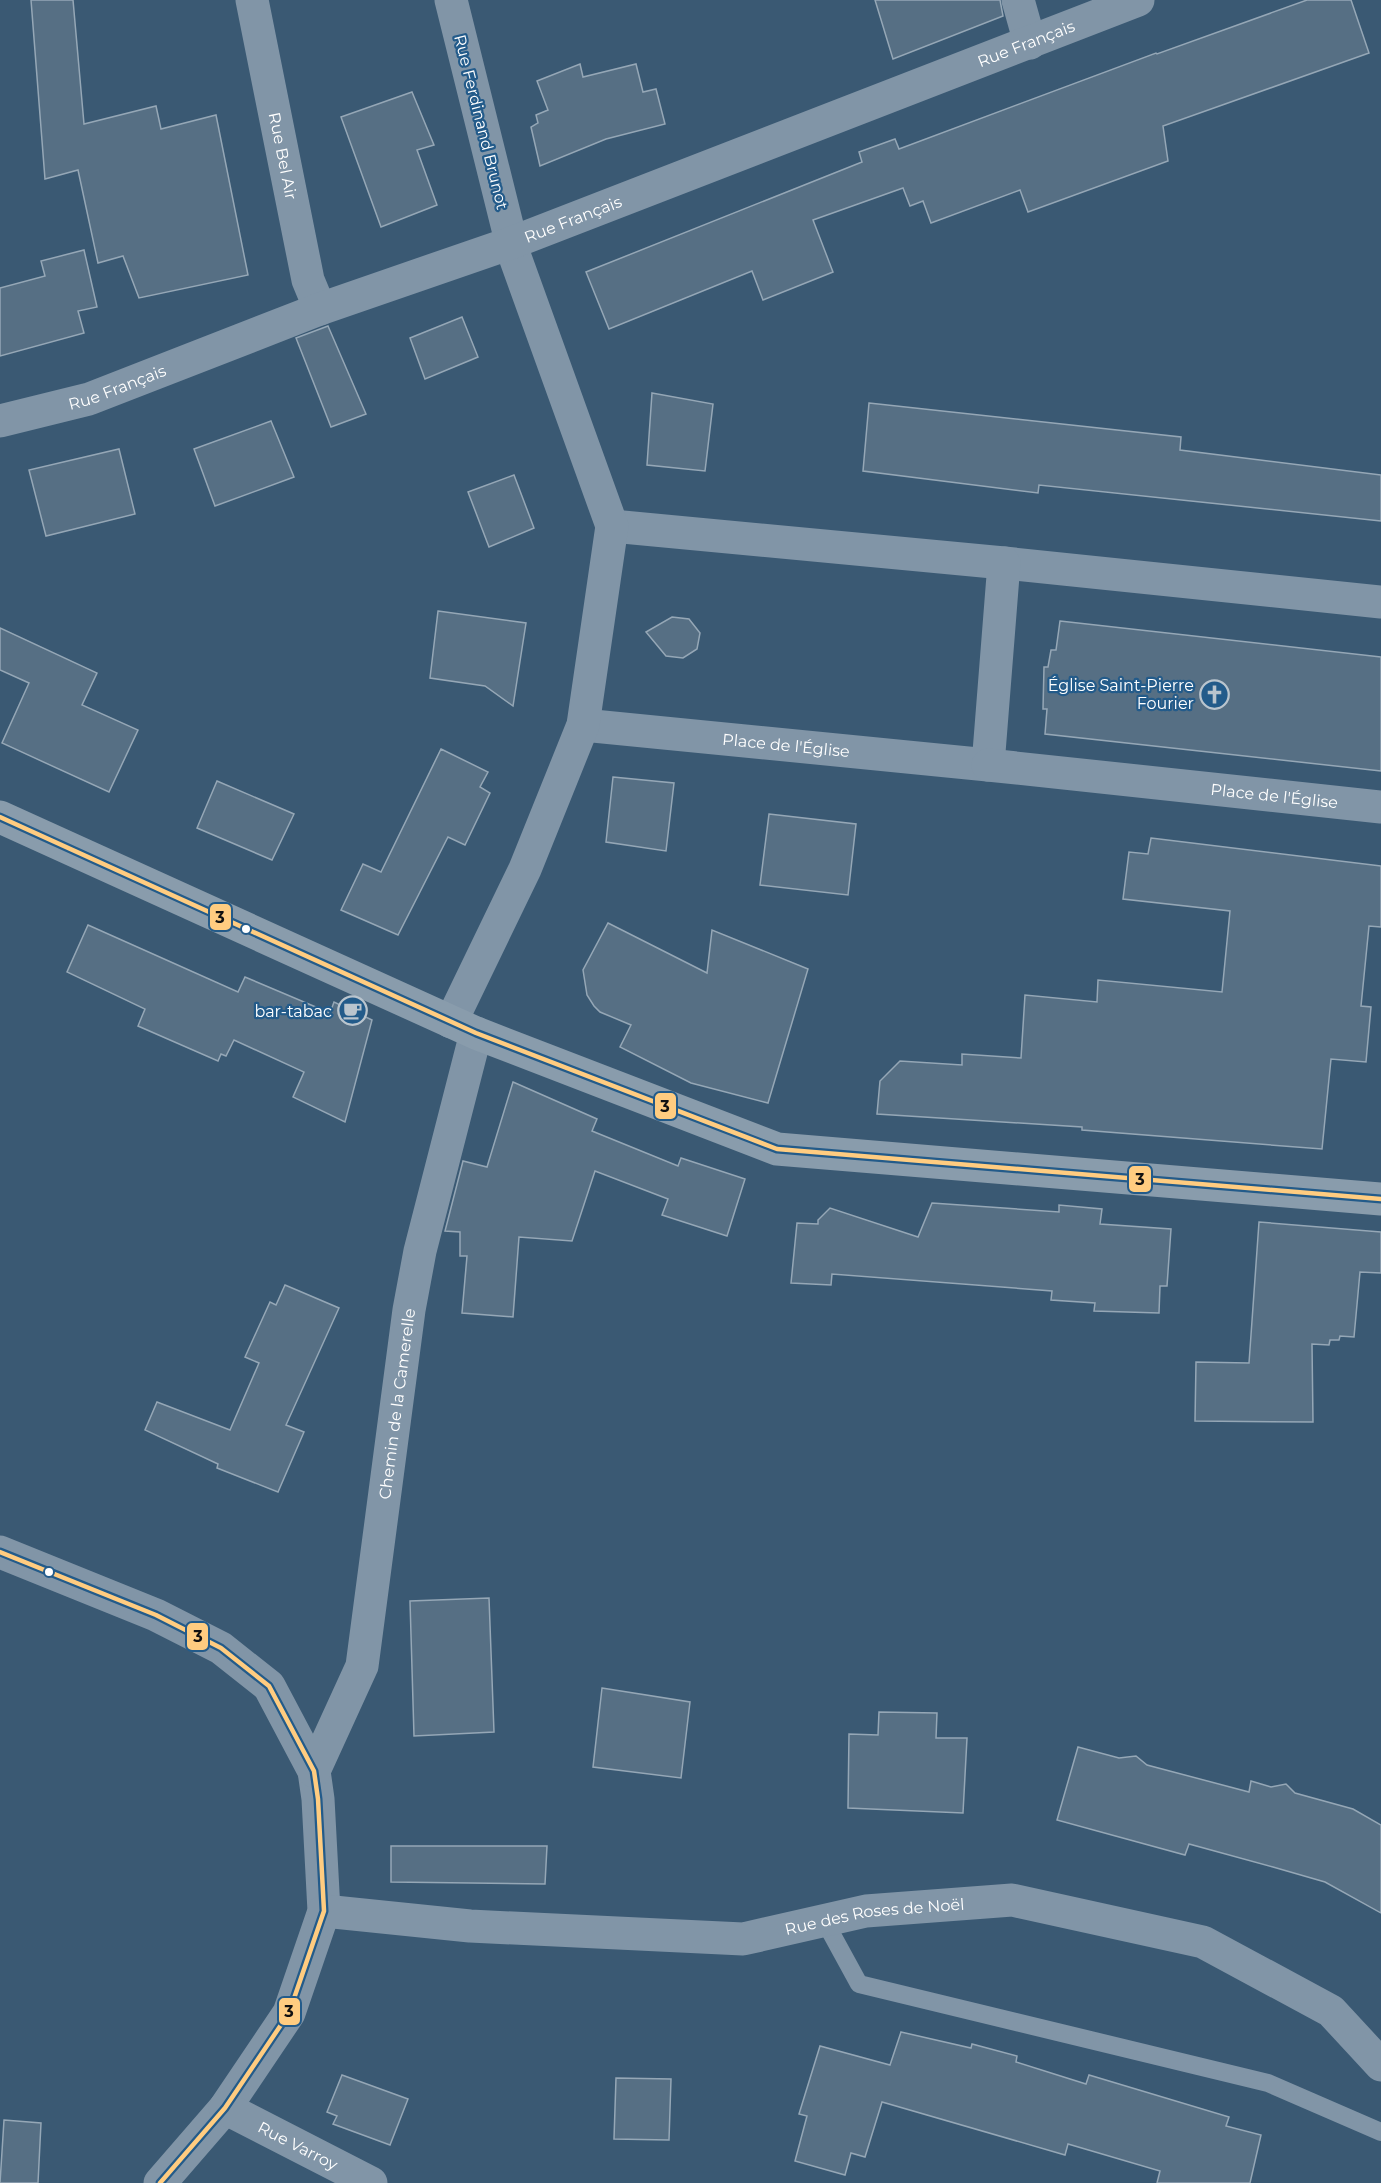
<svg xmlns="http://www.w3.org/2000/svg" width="1381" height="2183" font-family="Montserrat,sans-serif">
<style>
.building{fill:#566f84;stroke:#95a7b6;stroke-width:1.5}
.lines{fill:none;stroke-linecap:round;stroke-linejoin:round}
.service{stroke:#8195a7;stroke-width:18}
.minor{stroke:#8195a7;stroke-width:33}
.tertiary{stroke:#8195a7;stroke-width:33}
.secondary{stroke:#899cac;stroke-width:33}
.bus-1-casing{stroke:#235b8a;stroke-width:9}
.bus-1{stroke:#ffcc80;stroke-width:4.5}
.bus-dot{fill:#fff;stroke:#235b8a;stroke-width:2}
.labels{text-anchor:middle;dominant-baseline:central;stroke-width:4.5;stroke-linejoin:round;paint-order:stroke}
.street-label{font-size:16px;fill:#fff;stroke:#235b8a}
.poi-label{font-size:16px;fill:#fff;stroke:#235b8a;text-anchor:end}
.line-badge{stroke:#235b8a;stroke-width:2}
.pale-badge-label{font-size:16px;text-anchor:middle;font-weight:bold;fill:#111}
</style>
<rect width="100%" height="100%" fill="#3a5973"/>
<!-- building -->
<g class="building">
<path d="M 31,0 L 73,0 L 84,124 L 156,106 L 161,129 L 216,115 L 248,275 L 139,298 L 123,256 L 98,263 L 78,170 L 45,179 Z"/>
<path d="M 875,0 L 1000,0 L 1003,16 L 893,59 Z"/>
<path d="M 1307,0 L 1351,0 L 1369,53 L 1163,126 L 1168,161 L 1028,212 L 1020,190 L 931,223 L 923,201 L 910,206 L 903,188 L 813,220 L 833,272 L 763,300 L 752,271 L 609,329 L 586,272 L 862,162 L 859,152 L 895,139 L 899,149 L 1156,53 L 1157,54 Z"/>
<path d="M 580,64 L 583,77 L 636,64 L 643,92 L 656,89 L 665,124 L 606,139 L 540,166 L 531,127 L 538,123 L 536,115 L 548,110 L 537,81 Z"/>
<path d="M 412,92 L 434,145 L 417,150 L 437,205 L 381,227 L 341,117 Z"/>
<path d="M 84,250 L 97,307 L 78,311 L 84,333 L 0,356 L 0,288 L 45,276 L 41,261 Z"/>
<path d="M 462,317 L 478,357 L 425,379 L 410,338 Z"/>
<path d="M 328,326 L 366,414 L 331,427 L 296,338 Z"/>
<path d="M 652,393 L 713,404 L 705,471 L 647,465 Z"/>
<path d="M 869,403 L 1181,437 L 1180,450 L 1381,475 L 1381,521 L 1039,485 L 1038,493 L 863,471 Z"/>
<path d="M 271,421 L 294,477 L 215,506 L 194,449 Z"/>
<path d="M 119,449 L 135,514 L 46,536 L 29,470 Z"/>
<path d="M 514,475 L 534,528 L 489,547 L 468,492 Z"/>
<path d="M 438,611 L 526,623 L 513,706 L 485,686 L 430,678 Z"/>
<path d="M 672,617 L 689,619 L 700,633 L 697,649 L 683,658 L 666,656 L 646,632 Z"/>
<path d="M 1060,621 L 1381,657 L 1381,771 L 1045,734 L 1047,709 L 1043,709 L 1044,667 L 1048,667 L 1051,650 L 1056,650 Z"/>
<path d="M 0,628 L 97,673 L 82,705 L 138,730 L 109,792 L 2,743 L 29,683 L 0,670 Z"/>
<path d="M 441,749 L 488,772 L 480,787 L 490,793 L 465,845 L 448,837 L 398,935 L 341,910 L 363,864 L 381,872 Z"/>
<path d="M 613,777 L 674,783 L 666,851 L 606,842 Z"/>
<path d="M 217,781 L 294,814 L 272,860 L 197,828 Z"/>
<path d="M 769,814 L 856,824 L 848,895 L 760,885 Z"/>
<path d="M 1151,838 L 1381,866 L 1381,927 L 1369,926 L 1361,1006 L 1371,1007 L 1366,1062 L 1331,1059 L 1322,1149 L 1082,1130 L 1082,1127 L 877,1114 L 880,1081 L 900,1061 L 962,1065 L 962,1054 L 1021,1058 L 1025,995 L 1097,1002 L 1098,980 L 1222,992 L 1230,911 L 1123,899 L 1129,852 L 1148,854 Z"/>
<path d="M 608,923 L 707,973 L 712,930 L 808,969 L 768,1103 L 691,1083 L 620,1047 L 631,1025 L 600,1012 L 594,1006 L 587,995 L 583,970 Z"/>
<path d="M 88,925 L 238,992 L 245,977 L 330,1013 L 334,1002 L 372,1020 L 345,1122 L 293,1097 L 304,1072 L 234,1040 L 226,1056 L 221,1054 L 218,1061 L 138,1026 L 145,1009 L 67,972 Z"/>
<path d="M 513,1082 L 597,1119 L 592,1131 L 678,1166 L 681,1158 L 745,1179 L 727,1236 L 662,1215 L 668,1199 L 595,1171 L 572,1241 L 519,1237 L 513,1317 L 462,1313 L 467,1256 L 460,1256 L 460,1232 L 445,1231 L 463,1161 L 487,1167 Z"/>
<path d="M 932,1203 L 1059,1212 L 1059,1205 L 1102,1209 L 1100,1224 L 1171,1229 L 1167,1286 L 1160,1286 L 1159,1313 L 1094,1311 L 1095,1303 L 1051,1300 L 1052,1291 L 832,1274 L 831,1285 L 791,1283 L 797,1223 L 818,1224 L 818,1220 L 830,1208 L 918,1237 Z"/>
<path d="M 1259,1222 L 1381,1232 L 1381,1273 L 1360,1272 L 1354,1337 L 1340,1336 L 1339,1340 L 1330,1340 L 1329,1345 L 1312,1344 L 1313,1422 L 1195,1421 L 1196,1362 L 1249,1363 Z"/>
<path d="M 285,1285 L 339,1308 L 286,1425 L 304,1432 L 278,1492 L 217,1468 L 218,1464 L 145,1430 L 157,1402 L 230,1430 L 259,1363 L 245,1357 L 270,1302 L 276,1305 Z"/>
<path d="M 489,1598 L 494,1732 L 414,1736 L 410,1601 Z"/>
<path d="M 602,1688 L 690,1702 L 681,1778 L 593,1767 Z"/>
<path d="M 879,1712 L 937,1713 L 936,1738 L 967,1738 L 963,1813 L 848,1808 L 849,1734 L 878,1735 Z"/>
<path d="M 1078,1747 L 1119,1758 L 1136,1756 L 1147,1765 L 1249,1792 L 1251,1781 L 1271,1787 L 1286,1784 L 1295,1793 L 1353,1809 L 1381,1825 L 1381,1913 L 1325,1882 L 1273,1867 L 1189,1844 L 1185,1855 L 1057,1820 Z"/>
<path d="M 391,1846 L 547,1846 L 545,1884 L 391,1882 Z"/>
<path d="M 901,2032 L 971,2048 L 972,2044 L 1017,2056 L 1016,2062 L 1086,2084 L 1089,2075 L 1229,2117 L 1226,2126 L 1261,2135 L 1250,2183 L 1157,2183 L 1160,2171 L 1068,2144 L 1065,2155 L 882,2102 L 865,2157 L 851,2153 L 845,2175 L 795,2161 L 807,2116 L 799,2114 L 820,2046 L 890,2065 Z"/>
<path d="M 342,2075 L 408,2099 L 390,2145 L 333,2124 L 337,2116 L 327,2112 Z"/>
<path d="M 616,2078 L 671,2079 L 669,2140 L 614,2139 Z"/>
<path d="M 4,2120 L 41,2123 L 38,2183 L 0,2183 Z"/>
</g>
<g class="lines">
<!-- service -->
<path class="service" d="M 824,1920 L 859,1984 L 1268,2083 L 1381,2132"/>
<!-- minor -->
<g class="minor">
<path id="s1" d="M 252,0 L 308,280 L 320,309"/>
<path d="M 1018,0 L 1030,43"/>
<path d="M 1004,563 L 1381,602"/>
<path id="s2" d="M 583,725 L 988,765 L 1004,563 L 612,526"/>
<path id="s3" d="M 988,765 L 1381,807"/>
<path d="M 451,1022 L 525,869 L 583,725 L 612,526 L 515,257 L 451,0"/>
<path d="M 0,1552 L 156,1615 L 221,1648 L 269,1686 L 314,1771 L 318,1799 L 324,1911 L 289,2013 L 225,2108 L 160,2183"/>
<path id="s4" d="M 314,1771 L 362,1666 L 409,1310 L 420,1251 L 476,1033"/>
<path id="s5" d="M 324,1911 L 470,1926 L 743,1939 L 866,1911 L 1012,1900 L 1203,1942 L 1331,2011 L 1381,2065"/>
<path id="s6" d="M 225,2108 L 371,2183"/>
</g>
<!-- tertiary -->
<path class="tertiary" id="s7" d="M 0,421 L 89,399 L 320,309 L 511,243 L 1138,0"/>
<!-- secondary -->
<path class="secondary" d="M 0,817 L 476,1033 L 777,1149 L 1381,1199"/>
<defs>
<g id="bus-1">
<path d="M 0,817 L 476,1033 L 777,1149 L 1381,1199"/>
<path d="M 0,1552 L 156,1615 L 221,1648 L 269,1686 L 314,1771 L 318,1799 L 324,1911 L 289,2013 L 225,2108 L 160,2183"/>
</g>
</defs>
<!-- bus-1 casing -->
<use href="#bus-1" class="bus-1-casing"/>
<!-- bus-1 -->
<use href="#bus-1" class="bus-1"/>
</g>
<!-- icons -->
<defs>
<symbol id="church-ring" viewBox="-11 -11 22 22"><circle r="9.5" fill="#235b8a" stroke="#bac5ce" stroke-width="1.5"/><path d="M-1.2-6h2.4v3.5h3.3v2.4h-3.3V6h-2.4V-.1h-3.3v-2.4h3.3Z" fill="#bac5ce"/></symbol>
<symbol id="cafe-ring" viewBox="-11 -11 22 22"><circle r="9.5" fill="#235b8a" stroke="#bac5ce" stroke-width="1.5"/><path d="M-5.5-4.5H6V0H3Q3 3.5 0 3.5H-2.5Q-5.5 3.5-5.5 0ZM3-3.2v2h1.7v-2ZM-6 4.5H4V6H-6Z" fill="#bac5ce"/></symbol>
</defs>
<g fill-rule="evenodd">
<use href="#church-ring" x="1198" y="678" width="33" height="33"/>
<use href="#cafe-ring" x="336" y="994" width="33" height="33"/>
</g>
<!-- markers -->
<g class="bus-dot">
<circle cx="246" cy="929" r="5"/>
<circle cx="49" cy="1572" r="5"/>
</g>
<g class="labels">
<!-- street labels -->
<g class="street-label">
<text stroke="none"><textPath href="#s7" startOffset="1094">Rue Français</textPath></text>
<text transform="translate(481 122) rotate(76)">Rue Ferdinand Brunot</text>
<text stroke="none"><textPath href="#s1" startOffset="159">Rue Bel Air</textPath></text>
<text stroke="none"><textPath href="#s7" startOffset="608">Rue Français</textPath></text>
<text stroke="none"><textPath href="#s7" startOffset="122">Rue Français</textPath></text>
<text stroke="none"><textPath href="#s2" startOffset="204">Place de l'Église</textPath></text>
<text stroke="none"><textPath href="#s3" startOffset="288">Place de l'Église</textPath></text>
<text stroke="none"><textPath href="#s4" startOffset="380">Chemin de la Camerelle</textPath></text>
<text stroke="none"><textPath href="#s5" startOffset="554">Rue des Roses de Noël</textPath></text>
<text stroke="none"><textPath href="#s6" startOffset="82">Rue Varroy</textPath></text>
</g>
<!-- poi labels -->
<g class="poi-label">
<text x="1194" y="685">Église Saint-Pierre<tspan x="1194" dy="18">Fourier</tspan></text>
<text x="332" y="1011">bar-tabac</text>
</g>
</g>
<g class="line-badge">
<rect x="209" y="903" width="23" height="28" rx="6" fill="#ffcc80"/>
<rect x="654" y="1092" width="23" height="28" rx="6" fill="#ffcc80"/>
<rect x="1128" y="1165" width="24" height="28" rx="6" fill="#ffcc80"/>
<rect x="186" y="1622" width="23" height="29" rx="6" fill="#ffcc80"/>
<rect x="278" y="1997" width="23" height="29" rx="6" fill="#ffcc80"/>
</g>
<g class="pale-badge-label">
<text x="220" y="923">3</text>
<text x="665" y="1112">3</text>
<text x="1140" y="1185">3</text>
<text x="198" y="1642">3</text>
<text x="289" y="2017">3</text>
</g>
</svg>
